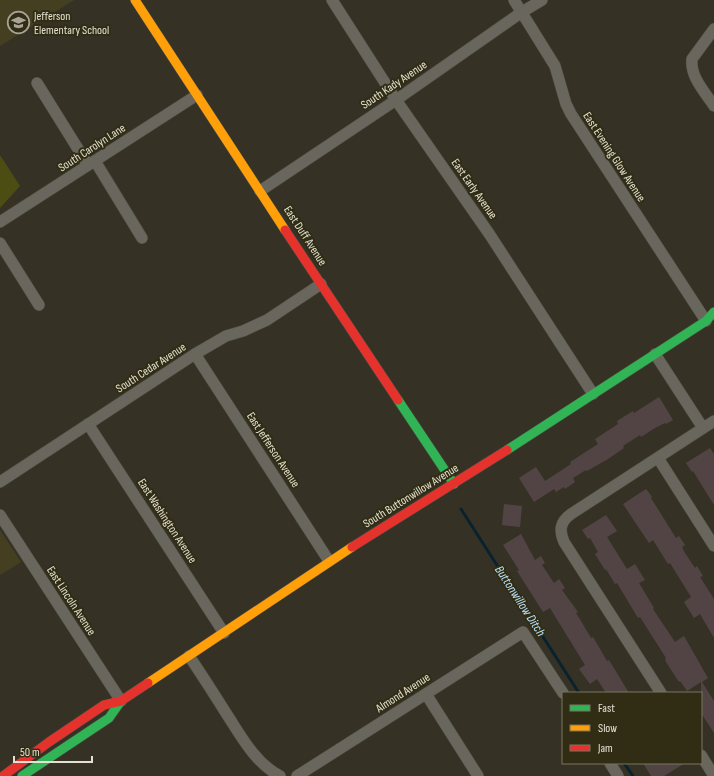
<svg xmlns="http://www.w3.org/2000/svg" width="714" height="776" font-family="'Sofia Sans Condensed',sans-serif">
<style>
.built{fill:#453f22}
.green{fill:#4b4d12}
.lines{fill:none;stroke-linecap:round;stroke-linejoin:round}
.stream{stroke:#09222d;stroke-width:3}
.building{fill:#524445}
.street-casing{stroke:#504e42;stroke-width:12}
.fast-casing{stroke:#504e42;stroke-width:10}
.slow-casing{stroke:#504e42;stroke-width:10}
.jam-casing{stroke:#504e42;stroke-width:10}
.street{stroke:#69675d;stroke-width:11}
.fast{stroke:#30b455;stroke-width:9}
.slow{stroke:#ff9f0a;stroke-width:9}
.jam{stroke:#e5322d;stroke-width:9}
.labels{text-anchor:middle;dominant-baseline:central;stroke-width:4;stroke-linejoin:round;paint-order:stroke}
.poi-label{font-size:12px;fill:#e4e1d3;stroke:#312d15;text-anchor:start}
.street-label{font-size:12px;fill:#e4e1d3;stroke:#312d15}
.water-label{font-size:13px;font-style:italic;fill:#bae2fb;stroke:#312d15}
</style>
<rect width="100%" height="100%" fill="#353225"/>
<!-- built -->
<g class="built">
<path d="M 0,0 L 74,0 L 0,46 Z"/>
<path d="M 0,530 L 21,562 L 0,575 Z"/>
</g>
<!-- green -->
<path class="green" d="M 0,155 L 20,186 L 0,208 Z"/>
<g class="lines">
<!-- stream -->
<g class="stream">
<path d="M 461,509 L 579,693"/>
<path d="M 624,763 L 633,776"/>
</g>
</g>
<!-- building -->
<g class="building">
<path d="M 659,397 L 673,420 L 666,424 L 665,423 L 655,428 L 641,437 L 640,435 L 623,446 L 624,448 L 608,459 L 587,471 L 586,470 L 573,478 L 575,482 L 565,489 L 564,487 L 556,492 L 554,489 L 534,502 L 519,478 L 536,467 L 545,481 L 571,464 L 570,462 L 598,444 L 595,439 L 618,424 L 617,421 L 633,411 L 634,413 Z"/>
<path d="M 710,448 L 714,454 L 714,505 L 693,471 L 692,472 L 686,463 Z"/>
<path d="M 646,489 L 652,497 L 651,498 L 676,538 L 679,536 L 685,545 L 682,547 L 685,553 L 695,568 L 697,566 L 703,576 L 700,577 L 714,599 L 714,638 L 700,614 L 694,618 L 684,602 L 691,597 L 670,563 L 668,564 L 653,540 L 649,543 L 623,504 Z"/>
<path d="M 504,504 L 522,506 L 520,527 L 502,525 Z"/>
<path d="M 606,515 L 617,531 L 607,537 L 627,569 L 635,564 L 645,580 L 639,583 L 654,608 L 653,609 L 675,642 L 684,636 L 708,678 L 702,682 L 714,701 L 714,733 L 701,713 L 701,682 L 687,691 L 680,681 L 679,682 L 666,662 L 665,659 L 666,658 L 640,617 L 638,618 L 617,583 L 615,584 L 606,569 L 605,570 L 595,554 L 598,552 L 590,538 L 588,539 L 582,530 Z"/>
<path d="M 521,534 L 535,560 L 541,556 L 545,563 L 542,565 L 554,583 L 559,579 L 565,588 L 562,590 L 578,612 L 576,613 L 581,621 L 591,638 L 593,637 L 607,661 L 609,660 L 629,693 L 606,693 L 597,679 L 590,684 L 579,669 L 585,665 L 550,608 L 543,612 L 517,571 L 519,570 L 503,545 Z"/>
<path d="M 643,763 L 685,763 L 664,776 L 651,776 Z"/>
</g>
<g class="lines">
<defs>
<g id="street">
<path d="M 332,0 L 396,100 L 490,235 L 593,394"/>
<path d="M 514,0 L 555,66 L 566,104 L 571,114 L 706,321"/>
<path d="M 714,29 L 692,59 C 690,77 705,92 714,106"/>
<path d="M 37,83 L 88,165"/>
<path d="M 95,161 L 142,238"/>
<path d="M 260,191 L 396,100 L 522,12 L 542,0"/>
<path d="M 0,222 L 197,95"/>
<path d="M 0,243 L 39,305"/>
<path d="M 195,354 L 329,561"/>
<path d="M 655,354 L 703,428"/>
<path d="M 88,424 L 224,633"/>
<path d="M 658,458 L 714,546"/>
<path d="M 0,482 L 195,354 L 226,336 L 243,331 L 267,320 L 321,284"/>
<path d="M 0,515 L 121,701"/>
<path d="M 189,656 C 202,675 214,694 226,713 C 241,736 255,763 280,776"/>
<path d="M 661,693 L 564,542 C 559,530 560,522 571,514 L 714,421"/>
<path d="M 426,694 L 478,776"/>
<path d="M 701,755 L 714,776"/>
<path d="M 610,763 L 618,776"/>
<path d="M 297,776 L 523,632 L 563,693"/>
</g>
<g id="fast">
<path d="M 398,400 L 454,484"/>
<path d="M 507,450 L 706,321 L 714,312"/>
<path d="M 22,776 L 109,718 L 121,701"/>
</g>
<g id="slow">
<path d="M 135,0 L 285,230"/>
<path d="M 148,683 L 352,547"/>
</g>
<g id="jam">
<path d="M 285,230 L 398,400"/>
<path d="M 352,547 L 507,450"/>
<path d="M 3,776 L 49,742 L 104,705 L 121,701 L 148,683"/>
</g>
</defs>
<!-- street casing -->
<use href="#street" class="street-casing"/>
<!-- fast casing -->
<use href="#fast" class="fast-casing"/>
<!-- slow casing -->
<use href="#slow" class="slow-casing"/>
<!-- jam casing -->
<use href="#jam" class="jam-casing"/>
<!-- street -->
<use href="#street" class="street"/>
<!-- fast -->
<use href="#fast" class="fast"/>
<!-- slow -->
<use href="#slow" class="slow"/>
<!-- jam -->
<use href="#jam" class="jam"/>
</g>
<!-- icons -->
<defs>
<symbol id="school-ring" viewBox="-11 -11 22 22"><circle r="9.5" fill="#312d15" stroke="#a7a496" stroke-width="1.5"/><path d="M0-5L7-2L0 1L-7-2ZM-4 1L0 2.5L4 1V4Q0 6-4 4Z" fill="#a7a496"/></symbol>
</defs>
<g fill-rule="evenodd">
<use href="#school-ring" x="6" y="10" width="25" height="25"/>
</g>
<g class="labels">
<!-- poi labels -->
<g class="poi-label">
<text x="34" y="16">Jefferson<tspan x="34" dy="14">Elementary School</tspan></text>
</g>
<!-- street labels -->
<g class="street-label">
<text transform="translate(394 85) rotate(-34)">South Kady Avenue</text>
<text transform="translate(92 148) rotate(-33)">South Carolyn Lane</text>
<text transform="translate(614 157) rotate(57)">East Evening Glow Avenue</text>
<text transform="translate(474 189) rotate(55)">East Early Avenue</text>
<text transform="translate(305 236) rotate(57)">East Duff Avenue</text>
<text transform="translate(151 368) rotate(-33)">South Cedar Avenue</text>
<text transform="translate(273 450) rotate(57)">East Jefferson Avenue</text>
<text transform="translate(411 496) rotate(-32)">South Buttonwillow Avenue</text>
<text transform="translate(167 521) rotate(57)">East Washington Avenue</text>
<text transform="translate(71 601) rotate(57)">East Lincoln Avenue</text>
<text transform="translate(403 693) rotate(-33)">Almond Avenue</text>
</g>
<!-- water labels -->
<g class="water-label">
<text transform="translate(520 601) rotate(57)">Buttonwillow Ditch</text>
</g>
</g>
<!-- legend -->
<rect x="562" y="692" width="140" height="72" fill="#312d15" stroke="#797561"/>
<rect x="570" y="705" width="20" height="6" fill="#30b455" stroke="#797561"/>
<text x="598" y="712" font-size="12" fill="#e4e1d3">Fast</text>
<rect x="570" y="725" width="20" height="6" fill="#ff9f0a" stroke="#797561"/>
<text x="598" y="732" font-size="12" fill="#e4e1d3">Slow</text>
<rect x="570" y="745" width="20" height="6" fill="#e5322d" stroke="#797561"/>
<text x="598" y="752" font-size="12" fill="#e4e1d3">Jam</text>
<!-- scale -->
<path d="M14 756v6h78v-6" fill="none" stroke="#e4e1d3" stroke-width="2"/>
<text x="20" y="756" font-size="12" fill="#e4e1d3" stroke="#312d15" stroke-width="3" paint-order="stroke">50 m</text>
</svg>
